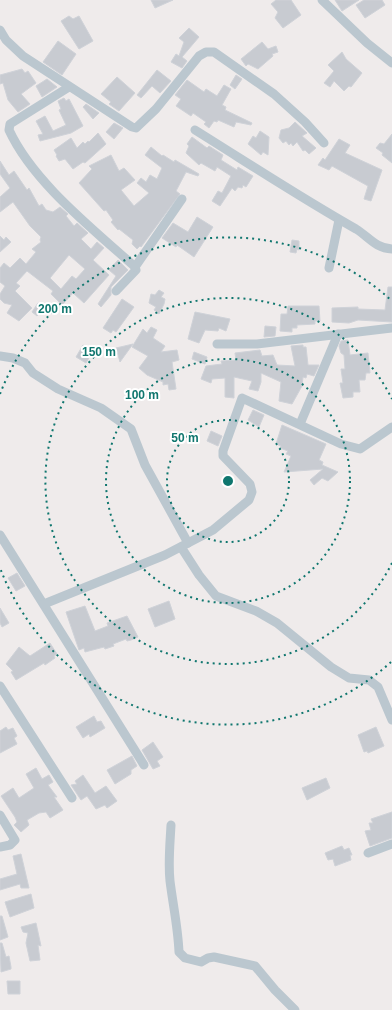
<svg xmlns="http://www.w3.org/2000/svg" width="392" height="1010" font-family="Helvetica,sans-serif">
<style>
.building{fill:#c8cbd1;stroke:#cfd2d8;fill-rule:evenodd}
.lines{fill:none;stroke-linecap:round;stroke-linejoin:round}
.minor{stroke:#bbc7cf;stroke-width:9}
.ring{fill:none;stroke:#0f766e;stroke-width:2;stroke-dasharray:2 4}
.centre{fill:#0f766e;stroke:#fff;stroke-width:2}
.ring-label{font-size:12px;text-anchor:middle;font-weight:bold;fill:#0f766e;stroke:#fff;stroke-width:4;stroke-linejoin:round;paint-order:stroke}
</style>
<rect width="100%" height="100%" fill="#efebeb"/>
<!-- building -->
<g class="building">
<path d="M 151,0 L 173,0 L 155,8 Z"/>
<path d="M 276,0 L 291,0 L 301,15 L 283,28 L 275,18 L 278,12 L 271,4 Z"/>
<path d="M 335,0 L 359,0 L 342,11 Z"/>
<path d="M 364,0 L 382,0 L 385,5 L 365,18 L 356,5 Z"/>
<path d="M 69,16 L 73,19 L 79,16 L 93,41 L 79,49 L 61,21 Z"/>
<path d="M 189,28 L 199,37 L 182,57 L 187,61 L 182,68 L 171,62 L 176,54 L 179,56 L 184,42 L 179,38 Z"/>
<path d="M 58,41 L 76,54 L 62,75 L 43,62 Z"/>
<path d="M 262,42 L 268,49 L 276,46 L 278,52 L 272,54 L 273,56 L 258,69 L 248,64 L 246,66 L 241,59 Z"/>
<path d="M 342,52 L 346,59 L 362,73 L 351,87 L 349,86 L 344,91 L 334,81 L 330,87 L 324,83 L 334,71 L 328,65 Z"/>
<path d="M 22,69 L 25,73 L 28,71 L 36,83 L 21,94 L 30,104 L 18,112 L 8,100 L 3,83 L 0,84 L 0,75 Z"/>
<path d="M 157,70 L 171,81 L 160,93 L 152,86 L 141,98 L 137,95 Z"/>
<path d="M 236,75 L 242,79 L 235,89 L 230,85 Z"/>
<path d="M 117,77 L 135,93 L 119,111 L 109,104 L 111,102 L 101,94 Z"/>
<path d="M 47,79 L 57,87 L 42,97 L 36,86 Z"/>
<path d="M 187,80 L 204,92 L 206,89 L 217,96 L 224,85 L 231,89 L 222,105 L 226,107 L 225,110 L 252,123 L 251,125 L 236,122 L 234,127 L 218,120 L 217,122 L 214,121 L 209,128 L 204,124 L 206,122 L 193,113 L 191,116 L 176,106 L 181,99 L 175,95 Z"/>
<path d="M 64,98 L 66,101 L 69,99 L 83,126 L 71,133 L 40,141 L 38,135 L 43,134 L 36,121 L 45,116 L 53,131 L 66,125 L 59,110 L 61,109 L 58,101 Z"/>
<path d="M 86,104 L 99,113 L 93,119 L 83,107 Z"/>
<path d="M 295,122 L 307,133 L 302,136 L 316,148 L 309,154 L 305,150 L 303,151 L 297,142 L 293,146 L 291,143 L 289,145 L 286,141 L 283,143 L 279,138 L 281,130 L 289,128 Z"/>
<path d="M 114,123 L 123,128 L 114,139 L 106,132 Z"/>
<path d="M 260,131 L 269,137 L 268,155 L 263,152 L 261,155 L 248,144 L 253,136 L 256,138 Z"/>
<path d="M 98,133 L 106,144 L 85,163 L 83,162 L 73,169 L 65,159 L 59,161 L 56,156 L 57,155 L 54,150 L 71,138 L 77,148 L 83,142 L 85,144 L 88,141 L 89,142 Z"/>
<path d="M 392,134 L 392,163 L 382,155 L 383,153 L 376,148 L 380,143 L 384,144 Z"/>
<path d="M 192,137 L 207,148 L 209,146 L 223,155 L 221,160 L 237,170 L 238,167 L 253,176 L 246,187 L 243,185 L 242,188 L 238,187 L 235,191 L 232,188 L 220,206 L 212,201 L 218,191 L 222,193 L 231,176 L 217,167 L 215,171 L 201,163 L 199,165 L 186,153 L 189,146 L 187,144 Z"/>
<path d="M 339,139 L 350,145 L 345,153 L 382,170 L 371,201 L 364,199 L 368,186 L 332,166 L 329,170 L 318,165 L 323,158 L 325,160 Z"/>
<path d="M 151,147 L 162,156 L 163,155 L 174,162 L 175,160 L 199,174 L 198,176 L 186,172 L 176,191 L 180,194 L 141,247 L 140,246 L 137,249 L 132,244 L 133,240 L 119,229 L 118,230 L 111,222 L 113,220 L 106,210 L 104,211 L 79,183 L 92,169 L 89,166 L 111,155 L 119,171 L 124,168 L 135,180 L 121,190 L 134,206 L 149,193 L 137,183 L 141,178 L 146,182 L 150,175 L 157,179 L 162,168 L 145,155 Z"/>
<path d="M 0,161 L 9,175 L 14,171 L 27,190 L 29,188 L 39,206 L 42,204 L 46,210 L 53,212 L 60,207 L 68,214 L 66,216 L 74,226 L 77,223 L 88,233 L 81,239 L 91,249 L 97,242 L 104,248 L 93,260 L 109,275 L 84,303 L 73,293 L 62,305 L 51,294 L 53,291 L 27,271 L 16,283 L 20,286 L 15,291 L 32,308 L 19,321 L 7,313 L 12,305 L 4,303 L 0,299 L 0,294 L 5,286 L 0,282 L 0,268 L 4,263 L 10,268 L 20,258 L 26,264 L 36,252 L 32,249 L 41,242 L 40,240 L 41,237 L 30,226 L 13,202 L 0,212 L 0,197 L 10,188 L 0,174 ZM 69,255 L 85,269 L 76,279 L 72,276 L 61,289 L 50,278 Z"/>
<path d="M 197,217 L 213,227 L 194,257 L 177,245 L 176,247 L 162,238 L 173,223 L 188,232 Z"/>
<path d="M 0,236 L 4,240 L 6,237 L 11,242 L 0,252 Z"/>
<path d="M 292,240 L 299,241 L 299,250 L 297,249 L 296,253 L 290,252 Z"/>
<path d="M 118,260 L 128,270 L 111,287 L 111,295 L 101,307 L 98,304 L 116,276 L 109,270 Z"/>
<path d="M 388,287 L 392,287 L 392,322 L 358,320 L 349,323 L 332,322 L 332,308 L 358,307 L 358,309 L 385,310 Z"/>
<path d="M 159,290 L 164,293 L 161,297 L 165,299 L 164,304 L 159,314 L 154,310 L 156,307 L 149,303 L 151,294 L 155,295 Z"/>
<path d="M 122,299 L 134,307 L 116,332 L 113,330 L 111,333 L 103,328 Z"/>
<path d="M 38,303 L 45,308 L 37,316 L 32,312 Z"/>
<path d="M 288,306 L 319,306 L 320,321 L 315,321 L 315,324 L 297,325 L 297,328 L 292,328 L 292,332 L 280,331 L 281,314 L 287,314 Z"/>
<path d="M 195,312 L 230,319 L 226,331 L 219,328 L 218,331 L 205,330 L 199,343 L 188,339 Z"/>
<path d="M 265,326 L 276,327 L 275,336 L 264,337 Z"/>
<path d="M 151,327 L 157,330 L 153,338 L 165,346 L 161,352 L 177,350 L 179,360 L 172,362 L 176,389 L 169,390 L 168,384 L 163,385 L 163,382 L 147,375 L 139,368 L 148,356 L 132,347 L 143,329 L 147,333 Z"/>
<path d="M 348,340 L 350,355 L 368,353 L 370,373 L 366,373 L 365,380 L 359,380 L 360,392 L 353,392 L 353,397 L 343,398 L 340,383 L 343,383 L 341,369 L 345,369 L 344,355 L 341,353 L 339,346 L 341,341 Z"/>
<path d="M 133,344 L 120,362 L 116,348 Z"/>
<path d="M 83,345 L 93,351 L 86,363 L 76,357 Z"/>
<path d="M 303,345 L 303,347 L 306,347 L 308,365 L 319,365 L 314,376 L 307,374 L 306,378 L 303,377 L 302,386 L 292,404 L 279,401 L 281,382 L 261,373 L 261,382 L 258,391 L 249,389 L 252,381 L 234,377 L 234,398 L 225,397 L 225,378 L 212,379 L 211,383 L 201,379 L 206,366 L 222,364 L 221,361 L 236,360 L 235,353 L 260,350 L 262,356 L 273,355 L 277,365 L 295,366 L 291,346 Z"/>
<path d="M 194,352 L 207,357 L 205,364 L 192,359 Z"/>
<path d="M 253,410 L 264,415 L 259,427 L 248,420 Z"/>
<path d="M 282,425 L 326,444 L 319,460 L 323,462 L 322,465 L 338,472 L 328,481 L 322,478 L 314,485 L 310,480 L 323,469 L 284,472 L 291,456 L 286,454 L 288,451 L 280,448 L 281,446 L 276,444 Z"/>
<path d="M 211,431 L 222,436 L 218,446 L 207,441 Z"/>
<path d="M 17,573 L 25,586 L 16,591 L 8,578 Z"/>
<path d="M 169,601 L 175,619 L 155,627 L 148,609 Z"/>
<path d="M 85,606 L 95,631 L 108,626 L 107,623 L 127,616 L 138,637 L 131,640 L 127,641 L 126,639 L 113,644 L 114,646 L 105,649 L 104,647 L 85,652 L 84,648 L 79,650 L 66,612 Z"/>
<path d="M 0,608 L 9,623 L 2,627 L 0,623 Z"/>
<path d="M 50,643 L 57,654 L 54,656 L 55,658 L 45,665 L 44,663 L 16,680 L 11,672 L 13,671 L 6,664 L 19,647 L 30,656 Z"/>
<path d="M 94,716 L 97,722 L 101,721 L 105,728 L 90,737 L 89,734 L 83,738 L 76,727 Z"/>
<path d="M 6,727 L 8,730 L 13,728 L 17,736 L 14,738 L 17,744 L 0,753 L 0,731 Z"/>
<path d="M 376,727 L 384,746 L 368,753 L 367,751 L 364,752 L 358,735 Z"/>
<path d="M 153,742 L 163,757 L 157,761 L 160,766 L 153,769 L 142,750 Z"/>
<path d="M 132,756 L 137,766 L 131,770 L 131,774 L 115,784 L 107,770 Z"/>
<path d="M 36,768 L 42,779 L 49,775 L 53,782 L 48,785 L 57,797 L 54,797 L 63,810 L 50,818 L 46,812 L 39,813 L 27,820 L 29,825 L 21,832 L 14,825 L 17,822 L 15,817 L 1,796 L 13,788 L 19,798 L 34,788 L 26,774 Z"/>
<path d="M 83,775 L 95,793 L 106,786 L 117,801 L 107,808 L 105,805 L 96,809 L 87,796 L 81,800 L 71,785 L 77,784 L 75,781 Z"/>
<path d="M 326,778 L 330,788 L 307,800 L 302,788 Z"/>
<path d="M 392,812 L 392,838 L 370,846 L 365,831 L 371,830 L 369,823 L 373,823 L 371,819 Z"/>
<path d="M 342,846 L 344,850 L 349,848 L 352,855 L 350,855 L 351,860 L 335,866 L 333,859 L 328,860 L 325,853 Z"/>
<path d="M 21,854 L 29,888 L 21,888 L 20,884 L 0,890 L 0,879 L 17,874 L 13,856 Z"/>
<path d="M 31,894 L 34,908 L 10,917 L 5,902 Z"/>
<path d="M 0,916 L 2,916 L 8,937 L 0,940 Z"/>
<path d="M 36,923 L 41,946 L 38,945 L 40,960 L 30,961 L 26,943 L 28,933 L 23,932 L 21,927 Z"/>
<path d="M 0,943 L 2,943 L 6,957 L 9,956 L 11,967 L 11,969 L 1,972 Z"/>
<path d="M 7,981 L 20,981 L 20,994 L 8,994 Z"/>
</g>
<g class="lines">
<!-- minor -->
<g class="minor">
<path d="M 322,0 L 367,43 L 392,63"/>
<path d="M 0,30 L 6,40 L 23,56 L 132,127 L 136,128 L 156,109 L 199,56 L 206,52 L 214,52 L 274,94 L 305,122 L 324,143"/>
<path d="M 69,87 L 10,124 L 9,130 C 33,182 92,228 134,266 L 136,270 L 116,291"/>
<path d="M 195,130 C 248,163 301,198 356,229 C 369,237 375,248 392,249"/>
<path d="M 135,267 L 182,199"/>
<path d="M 329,268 L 339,220"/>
<path d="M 217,344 L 257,344 L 392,328"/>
<path d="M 0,356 L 13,358 L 25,363 L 33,373 L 58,389 L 101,408 L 131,429 L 145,465 L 188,543"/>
<path d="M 300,424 L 338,334"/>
<path d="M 0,535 L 144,765"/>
<path d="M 181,547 L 199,575 L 216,596 L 256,611 L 277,623 L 331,667 L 349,678 L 369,680 L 378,687 L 392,720"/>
<path d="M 44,604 L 165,555 L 213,530 L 249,500 L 252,492 L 250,484 L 223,456 L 223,451 L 242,398 L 341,444 L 360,449 L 392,427"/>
<path d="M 0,686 L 72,798"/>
<path d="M 0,815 L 15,840 L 10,845 L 0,847"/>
<path d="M 171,825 C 170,844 168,863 170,881 C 173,905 178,928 179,952 L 185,958 L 201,962 L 208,958 L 214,957 L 255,966 L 275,990 L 295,1010"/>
<path d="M 368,853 L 392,844"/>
</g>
</g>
<!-- distance rings -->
<g class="ring">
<circle cx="228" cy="481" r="61"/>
<circle cx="228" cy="481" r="122"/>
<path d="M392 563A183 183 0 1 1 392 399"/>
<path d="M391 662A244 244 0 0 1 0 568M0 394A244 244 0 0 1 391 300"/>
</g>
<circle cx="228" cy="481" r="6" class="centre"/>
<g class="ring-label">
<text x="55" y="313">200 m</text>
<text x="99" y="356">150 m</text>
<text x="142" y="399">100 m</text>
<text x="185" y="442">50 m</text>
</g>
</svg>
